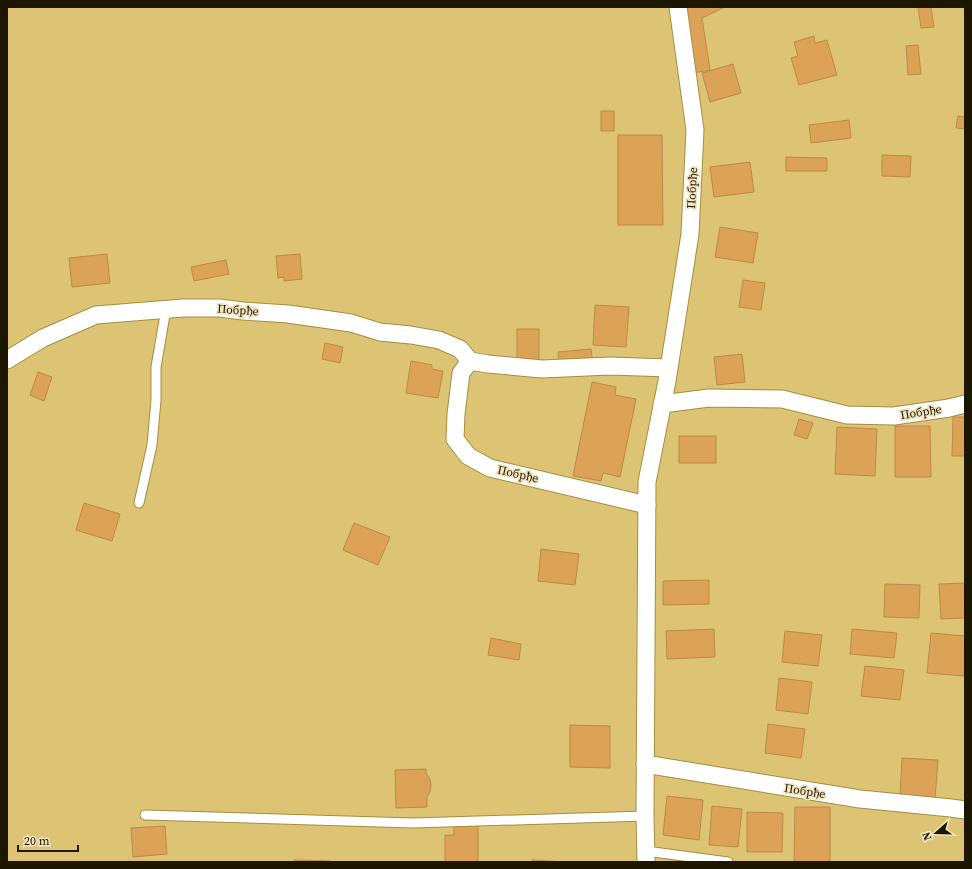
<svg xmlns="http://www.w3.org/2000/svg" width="972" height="869" font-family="'Source Serif 4',serif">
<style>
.building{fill:#dca358;stroke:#bb8a48}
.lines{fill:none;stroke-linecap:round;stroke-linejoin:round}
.lane-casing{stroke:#a68d3f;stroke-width:11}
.street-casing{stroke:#a68d3f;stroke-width:19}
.lane{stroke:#fff;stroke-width:9}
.street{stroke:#fff;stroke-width:17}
.labels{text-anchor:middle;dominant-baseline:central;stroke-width:3.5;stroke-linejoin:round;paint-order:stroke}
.street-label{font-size:12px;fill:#1d1600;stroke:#f2e5c0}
</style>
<rect width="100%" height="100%" fill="#ddc475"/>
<!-- building -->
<g class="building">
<path d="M 686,7 L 723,7 L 723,8 L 702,18 L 710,70 L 693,73 Z"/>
<path d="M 918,7 L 931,7 L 934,27 L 921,28 Z"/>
<path d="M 814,36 L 815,43 L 827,40 L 837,75 L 799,85 L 791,58 L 798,56 L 794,42 Z"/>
<path d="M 918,45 L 921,74 L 908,75 L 906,46 Z"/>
<path d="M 733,64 L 741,93 L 710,102 L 702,73 Z"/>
<rect x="601" y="111" width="13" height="20"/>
<path d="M 958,116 L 965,117 L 965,129 L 956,128 Z"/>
<path d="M 849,120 L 851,138 L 811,143 L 809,125 Z"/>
<path d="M 618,135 L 662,135 L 663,225 L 618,225 Z"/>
<path d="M 882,155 L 911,156 L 910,177 L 882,176 Z"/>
<path d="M 786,157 L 827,158 L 827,171 L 786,171 Z"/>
<path d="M 750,162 L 754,192 L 714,197 L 710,167 Z"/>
<path d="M 720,227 L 758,233 L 753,263 L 715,257 Z"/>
<path d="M 107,254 L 110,283 L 72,287 L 69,258 Z"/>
<path d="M 300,254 L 302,279 L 284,281 L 284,277 L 278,278 L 276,256 Z"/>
<path d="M 226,260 L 229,274 L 194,281 L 191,267 Z"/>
<path d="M 743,280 L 765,283 L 761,310 L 739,307 Z"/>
<path d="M 595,305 L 629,307 L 626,347 L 593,345 Z"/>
<rect x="517" y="329" width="22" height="33"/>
<path d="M 325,343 L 343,347 L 340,363 L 322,359 Z"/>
<path d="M 591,349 L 593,364 L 559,368 L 558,352 Z"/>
<path d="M 742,354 L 745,382 L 717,385 L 714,357 Z"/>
<path d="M 411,361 L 432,365 L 432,369 L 443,371 L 438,398 L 406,393 Z"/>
<path d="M 38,372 L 52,377 L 44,401 L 30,395 Z"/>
<path d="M 592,382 L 616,387 L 615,395 L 636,399 L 620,477 L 603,473 L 601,481 L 573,476 Z"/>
<path d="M 953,417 L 965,417 L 965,456 L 952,456 Z"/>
<path d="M 799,419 L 813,423 L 807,439 L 794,435 Z"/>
<path d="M 895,426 L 930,426 L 931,477 L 895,477 Z"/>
<path d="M 837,427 L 877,429 L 875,476 L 835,474 Z"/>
<rect x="679" y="436" width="37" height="27"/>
<path d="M 84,503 L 120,514 L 112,541 L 76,530 Z"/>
<path d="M 354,523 L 390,537 L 378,565 L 343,550 Z"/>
<path d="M 541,549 L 579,554 L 575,585 L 538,581 Z"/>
<path d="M 709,580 L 709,604 L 663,605 L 663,581 Z"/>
<path d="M 965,583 L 965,618 L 941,619 L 939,584 Z"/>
<path d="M 885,584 L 920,585 L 919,618 L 884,617 Z"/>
<path d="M 714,629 L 715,657 L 667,659 L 666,631 Z"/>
<path d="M 852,629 L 897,633 L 894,658 L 850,654 Z"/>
<path d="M 785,631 L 822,635 L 818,666 L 782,662 Z"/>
<path d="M 931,633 L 965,636 L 965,662 L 964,676 L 927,673 Z"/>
<path d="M 491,638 L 521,644 L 519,660 L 488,655 Z"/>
<path d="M 865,666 L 904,670 L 900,700 L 861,696 Z"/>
<path d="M 779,678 L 812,682 L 808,714 L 776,710 Z"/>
<path d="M 768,724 L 805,729 L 801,758 L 765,753 Z"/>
<path d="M 570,725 L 610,726 L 610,768 L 570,767 Z"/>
<path d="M 902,758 L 938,760 L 935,799 L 900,797 Z"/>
<path d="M 426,769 L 426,773 L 430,779 L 431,785 L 430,792 L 427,797 L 427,807 L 396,808 L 395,770 Z"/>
<path d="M 667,796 L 703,800 L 699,840 L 663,835 Z"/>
<path d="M 712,806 L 742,809 L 738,847 L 709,845 Z"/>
<path d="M 795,807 L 830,807 L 830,862 L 794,862 Z"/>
<path d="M 747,812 L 783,813 L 782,852 L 747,852 Z"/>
<path d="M 454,825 L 478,825 L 478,862 L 445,862 L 445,835 L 454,835 Z"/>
<path d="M 165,826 L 167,854 L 133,857 L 131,828 Z"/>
<path d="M 294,860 L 331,861 L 330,862 L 294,862 Z"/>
<path d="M 532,860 L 568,862 L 532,862 Z"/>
</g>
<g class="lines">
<defs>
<g id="lane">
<path d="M 139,503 L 152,445 L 156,400 L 156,367 L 166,309"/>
<path d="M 145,815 L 413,823 L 645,816"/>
<path d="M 646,851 L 728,862"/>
</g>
<g id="street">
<path d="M 7,360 L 43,338 L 96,315 L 183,308 L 219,308 L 243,311 L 288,314 L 351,323 L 380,332 L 411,335 L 439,340 L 460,349 L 470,361"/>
<path d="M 662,404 L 709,398 L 782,399 L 847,415 L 894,416 L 949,408 L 965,404"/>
<path d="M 647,505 L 490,468 L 468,456 L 455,439 L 456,414 L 461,373 L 470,361 L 488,364 L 542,369 L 610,366 L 669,368"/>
<path d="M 645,764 L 860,799 L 951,808 L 965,810"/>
<path d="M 646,862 L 645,816 L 647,482 L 667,381 L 690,234 L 695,130 L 678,7"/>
</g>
</defs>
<!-- lane casing -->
<use href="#lane" class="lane-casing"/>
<!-- street casing -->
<use href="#street" class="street-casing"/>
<!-- lane -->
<use href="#lane" class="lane"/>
<!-- street -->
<use href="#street" class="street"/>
</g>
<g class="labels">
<!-- street labels -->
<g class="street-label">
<text transform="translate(692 188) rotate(-87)">Побрђе</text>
<text transform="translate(238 310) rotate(4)">Побрђе</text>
<text transform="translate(921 412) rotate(-9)">Побрђе</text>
<text transform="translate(518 474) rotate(13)">Побрђе</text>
<text transform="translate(805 791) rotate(9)">Побрђе</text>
</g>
</g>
<!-- border -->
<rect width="972" height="869" fill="none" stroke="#1d1600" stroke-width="16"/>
<!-- north arrow -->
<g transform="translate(936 833) rotate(250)" stroke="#f2e5c0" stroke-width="3" paint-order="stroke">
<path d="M0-3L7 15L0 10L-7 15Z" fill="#1d1600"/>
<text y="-6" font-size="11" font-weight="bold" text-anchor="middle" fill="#1d1600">N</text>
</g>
<!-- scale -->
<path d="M18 845v6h60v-6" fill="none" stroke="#1d1600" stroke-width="2"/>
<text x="24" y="845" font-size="12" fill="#1d1600" stroke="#f2e5c0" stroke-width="3" paint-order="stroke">20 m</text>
</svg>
